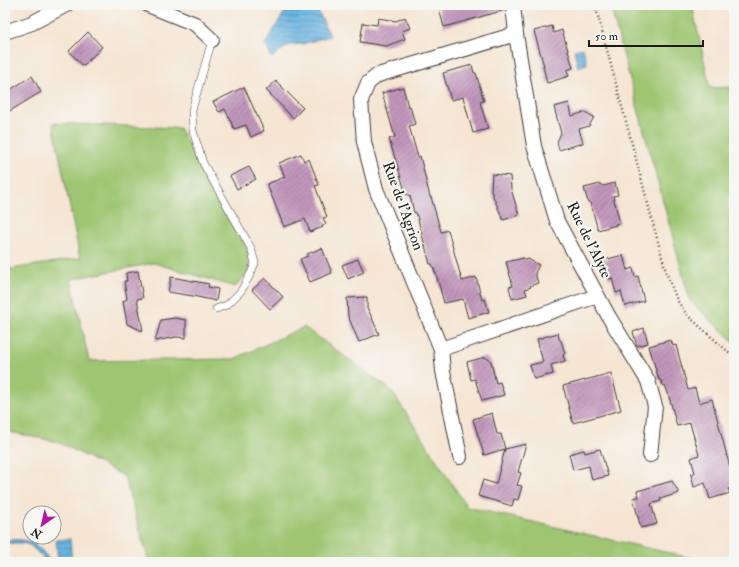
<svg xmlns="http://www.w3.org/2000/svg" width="739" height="567" font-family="'IM FELL Double Pica',serif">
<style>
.green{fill:#9ec672;stroke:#5d7147}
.water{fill:url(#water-rules);stroke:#446880}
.building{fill:url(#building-hatch)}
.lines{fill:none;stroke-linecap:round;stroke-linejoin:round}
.service-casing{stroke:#3d3a37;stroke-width:8}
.minor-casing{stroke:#3d3a37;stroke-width:16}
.path{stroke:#3d3a37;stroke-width:2.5;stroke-dasharray:1 3;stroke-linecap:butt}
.service{stroke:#fff;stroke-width:7}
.minor{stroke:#fff;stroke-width:14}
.labels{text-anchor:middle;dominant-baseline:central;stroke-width:4;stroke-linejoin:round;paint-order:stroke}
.street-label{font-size:15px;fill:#1c1c1c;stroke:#f6f6f2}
</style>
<defs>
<pattern id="water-rules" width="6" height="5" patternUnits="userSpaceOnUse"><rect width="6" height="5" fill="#6bb5e3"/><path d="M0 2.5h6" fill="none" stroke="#5792b7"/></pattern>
<pattern id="building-hatch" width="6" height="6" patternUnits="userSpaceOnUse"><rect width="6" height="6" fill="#c196bb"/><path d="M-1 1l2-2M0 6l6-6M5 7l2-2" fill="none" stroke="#9c7a97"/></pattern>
</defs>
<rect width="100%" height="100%" fill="#f6f6f2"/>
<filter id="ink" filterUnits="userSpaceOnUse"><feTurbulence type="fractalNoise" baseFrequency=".025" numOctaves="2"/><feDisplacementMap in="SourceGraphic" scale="8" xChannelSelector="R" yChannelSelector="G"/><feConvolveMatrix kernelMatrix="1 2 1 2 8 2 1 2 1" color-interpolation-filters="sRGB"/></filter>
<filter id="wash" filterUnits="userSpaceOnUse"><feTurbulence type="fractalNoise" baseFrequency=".012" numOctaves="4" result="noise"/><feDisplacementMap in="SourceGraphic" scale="16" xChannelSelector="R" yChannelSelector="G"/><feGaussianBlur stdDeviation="0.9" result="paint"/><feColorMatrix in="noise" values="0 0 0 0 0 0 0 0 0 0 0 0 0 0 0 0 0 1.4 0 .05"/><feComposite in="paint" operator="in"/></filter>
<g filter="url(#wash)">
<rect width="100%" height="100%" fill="#f5e5d2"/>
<!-- green -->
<g class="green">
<path d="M 610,5 L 692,5 L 710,88 L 734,87 L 734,342 L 690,301 Z"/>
<path d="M 53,123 L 179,128 L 242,240 L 248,253 L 249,271 L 235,287 L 154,263 L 71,279 L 89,361 L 234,359 L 304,327 L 391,390 L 467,507 L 709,562 L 149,562 L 124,476 L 58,442 L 5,431 L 5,270 L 80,258 Z"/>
</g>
<!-- water -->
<g class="water">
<path d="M 289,5 L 315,5 L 330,36 L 302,44 L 290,45 L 279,52 L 272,58 L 265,44 Z"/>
<path d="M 583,48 L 587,64 L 578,67 L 574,50 Z"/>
<path d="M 70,539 L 72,560 L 58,561 L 56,540 Z"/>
<path d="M 5,540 C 12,540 21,539 27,541 C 38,544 45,554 51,562 L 48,562 L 31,546 L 27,544 L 22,543 L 5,543 Z"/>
</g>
<g id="blocks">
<!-- building -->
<g class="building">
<path d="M 438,5 L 505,5 L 505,10 L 444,27 Z"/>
<path d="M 405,17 L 410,28 L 402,31 L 405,39 L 386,46 L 360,42 L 363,23 L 377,25 L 378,18 L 396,21 Z"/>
<path d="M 552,26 L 554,33 L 562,30 L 573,68 L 567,70 L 569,76 L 547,83 L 543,66 L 544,66 L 534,31 Z"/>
<path d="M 88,32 L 102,47 L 83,66 L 69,51 Z"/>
<path d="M 472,65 L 474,73 L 476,73 L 484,101 L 480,102 L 488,129 L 473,133 L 463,97 L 451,100 L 443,73 Z"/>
<path d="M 32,76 L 41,92 L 5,114 L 5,93 Z"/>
<path d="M 276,81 L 303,108 L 293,118 L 266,90 Z"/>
<path d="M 244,87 L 264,131 L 251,137 L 246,125 L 234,129 L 225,109 L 219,112 L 213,102 Z"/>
<path d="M 403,87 L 408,107 L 410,106 L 415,124 L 409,126 L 418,157 L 420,156 L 430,197 L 431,197 L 441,232 L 448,230 L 462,281 L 476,277 L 482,300 L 485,299 L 489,312 L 468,318 L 463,299 L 444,303 L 436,274 L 432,264 L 430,264 L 416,212 L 414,213 L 410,196 L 406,194 L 389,139 L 395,137 L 382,93 Z"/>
<path d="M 569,103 L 572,116 L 585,112 L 594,117 L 589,126 L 579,129 L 583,143 L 559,150 L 557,142 L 561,133 L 554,107 Z"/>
<path d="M 301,154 L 304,161 L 309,159 L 319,185 L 315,186 L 327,217 L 323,218 L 326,224 L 322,226 L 323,227 L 310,232 L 305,219 L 284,227 L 267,184 L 285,177 L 279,163 Z"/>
<path d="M 249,167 L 256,179 L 237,189 L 230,176 Z"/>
<path d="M 492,174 L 510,176 L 511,189 L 519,215 L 503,220 L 491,191 Z"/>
<path d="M 615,183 L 618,195 L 613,196 L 620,223 L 615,224 L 616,225 L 598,230 L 590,202 L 588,202 L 584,188 L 600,184 L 603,186 Z"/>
<path d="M 322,248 L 332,273 L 310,282 L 300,259 L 308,256 L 307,254 Z"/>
<path d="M 623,255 L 627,270 L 633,268 L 635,277 L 638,276 L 644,301 L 625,306 L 621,291 L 616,293 L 612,278 L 609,279 L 604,260 Z"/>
<path d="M 524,258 L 525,260 L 528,259 L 539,265 L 535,273 L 538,283 L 530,286 L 531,287 L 525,289 L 527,295 L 512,299 L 509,287 L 513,286 L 506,262 Z"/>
<path d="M 358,259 L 364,272 L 348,279 L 342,265 Z"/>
<path d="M 138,271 L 143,298 L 137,299 L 143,331 L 127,324 L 123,301 L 127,299 L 124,281 L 127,281 L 126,273 Z"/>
<path d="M 171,277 L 209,284 L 208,287 L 218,289 L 216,301 L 193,296 L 168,292 Z"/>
<path d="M 265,278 L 283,297 L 270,309 L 252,290 Z"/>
<path d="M 367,297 L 367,309 L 368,309 L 379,334 L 359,342 L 348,316 L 347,298 Z"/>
<path d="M 175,318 L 186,320 L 186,338 L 176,337 L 155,341 L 161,320 Z"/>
<path d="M 644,328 L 648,343 L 637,346 L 633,332 Z"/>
<path d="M 558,333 L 559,339 L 561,341 L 565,353 L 563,355 L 565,361 L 551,365 L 553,374 L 534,379 L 530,365 L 543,362 L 537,339 Z"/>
<path d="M 671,340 L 673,346 L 676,345 L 688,390 L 695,388 L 699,403 L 712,399 L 734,483 L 734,488 L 728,489 L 730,493 L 710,499 L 705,483 L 694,487 L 691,474 L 695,473 L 691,458 L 699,455 L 690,423 L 677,426 L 668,393 L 665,385 L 663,386 L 661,380 L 659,380 L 649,346 Z"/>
<path d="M 485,357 L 491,361 L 496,383 L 500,382 L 504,395 L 482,401 L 475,379 L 471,380 L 467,362 Z"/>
<path d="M 611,373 L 621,410 L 573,423 L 563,386 Z"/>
<path d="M 492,413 L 497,434 L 501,434 L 505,449 L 484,455 L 473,419 Z"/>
<path d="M 526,444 L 518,472 L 521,473 L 517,485 L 522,486 L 518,500 L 514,499 L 512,506 L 478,496 L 483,480 L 496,484 L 505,449 Z"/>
<path d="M 600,449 L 608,476 L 592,480 L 589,466 L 573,470 L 569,454 L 584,450 L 585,453 Z"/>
<path d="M 672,481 L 679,493 L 660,499 L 661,501 L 651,504 L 657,524 L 641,528 L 633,498 L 639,497 L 637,491 Z"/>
</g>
</g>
</g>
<g filter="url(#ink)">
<use href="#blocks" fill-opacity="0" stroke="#3d3a37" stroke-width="1"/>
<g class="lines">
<defs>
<path id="service" d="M 212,40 L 192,110 L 193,131 L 203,163 L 251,248 L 255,263 L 251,273 L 241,291 L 227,305 L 216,309"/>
<g id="minor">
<path d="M 148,5 L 195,24 L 212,40"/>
<path d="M 513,5 L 516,34 L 534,146 L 557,221 L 609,317 L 648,381 L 655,406 L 650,455"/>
<path d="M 5,32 L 32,23 L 66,5"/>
<path d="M 516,34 L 378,75 L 368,83 L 361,100 L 364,142 L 376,189 L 441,349 L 597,296"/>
<path d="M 441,349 L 443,371 L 460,457"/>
</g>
</defs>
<!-- service casing -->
<use href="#service" class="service-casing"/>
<!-- minor casing -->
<use href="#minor" class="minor-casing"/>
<!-- path -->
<path class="path" d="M 595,5 L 666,272 L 677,300 L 687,315 L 734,357"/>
<!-- service -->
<use href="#service" class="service"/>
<!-- minor -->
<use href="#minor" class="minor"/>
</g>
</g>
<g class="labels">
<!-- street labels -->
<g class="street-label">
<text transform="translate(403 206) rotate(70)">Rue de l'Agrion</text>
<text transform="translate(589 240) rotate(64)">Rue de l'Alyte</text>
</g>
</g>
<!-- margin -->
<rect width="739" height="567" fill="none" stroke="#f6f6f2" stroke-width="20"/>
<!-- north arrow -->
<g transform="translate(42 525) rotate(214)"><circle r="19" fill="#f6f6f2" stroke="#9f9f9c"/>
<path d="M0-3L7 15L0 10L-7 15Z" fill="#b5179e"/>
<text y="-6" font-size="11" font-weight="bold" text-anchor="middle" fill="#1c1c1c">N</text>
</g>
<!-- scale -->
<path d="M589 40v6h114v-6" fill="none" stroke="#1c1c1c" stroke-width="2"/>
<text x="595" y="40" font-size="12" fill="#1c1c1c" stroke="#f6f6f2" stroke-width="3" paint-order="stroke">50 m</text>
</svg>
